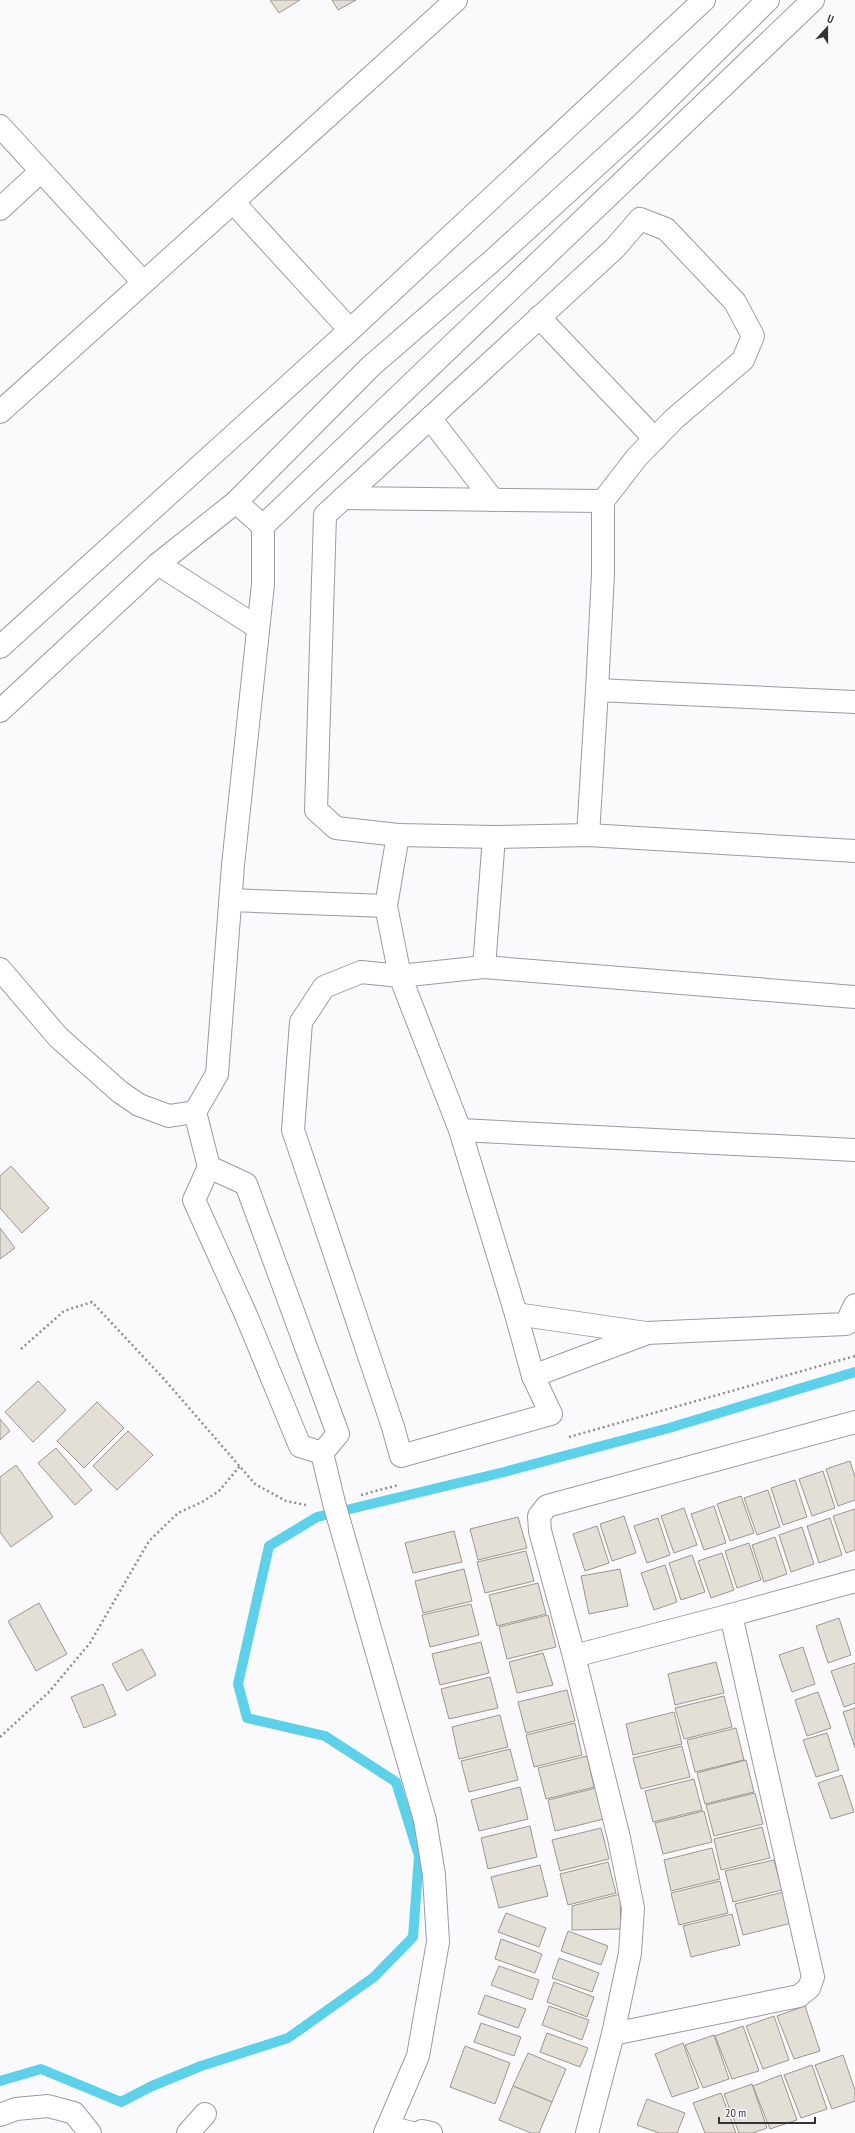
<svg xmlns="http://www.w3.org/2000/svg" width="855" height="2133" font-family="'PT Sans Narrow',sans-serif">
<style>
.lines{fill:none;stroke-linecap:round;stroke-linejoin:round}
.stream{stroke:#5cd1e9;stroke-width:10}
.building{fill:#e3ded6;stroke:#9c968f}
.street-casing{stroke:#9a9aa2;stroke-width:24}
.path{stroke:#8e8e91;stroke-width:2.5;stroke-dasharray:2 3;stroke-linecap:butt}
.street{stroke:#fff;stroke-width:22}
</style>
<rect width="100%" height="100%" fill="#fafafd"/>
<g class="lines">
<!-- stream -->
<path class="stream" d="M 0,2081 L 41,2069 L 121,2102 L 152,2086 L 201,2066 L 288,2038 L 374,1977 L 413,1937 L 419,1856 L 396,1782 L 325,1736 L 247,1718 L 238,1684 L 269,1546 L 317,1517 L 504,1472 L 669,1428 L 855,1372"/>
</g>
<!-- building -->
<g class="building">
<path d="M 270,0 L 300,0 L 279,13 Z"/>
<path d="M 332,0 L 356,0 L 338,10 Z"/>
<path d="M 11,1166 L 49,1208 L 22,1233 L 0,1208 L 0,1176 Z"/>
<path d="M 0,1228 L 15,1248 L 0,1259 Z"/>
<path d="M 38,1381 L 66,1410 L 33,1442 L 5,1412 Z"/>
<path d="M 97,1402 L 124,1428 L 84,1468 L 57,1441 Z"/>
<path d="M 0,1419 L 10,1431 L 0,1440 Z"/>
<path d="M 128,1431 L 153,1455 L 117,1490 L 93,1466 Z"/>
<path d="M 56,1448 L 92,1490 L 75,1505 L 38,1463 Z"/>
<path d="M 850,1461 L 855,1477 L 855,1500 L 838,1506 L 826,1469 Z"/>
<path d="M 16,1465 L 53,1517 L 11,1547 L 0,1532 L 0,1477 Z"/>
<path d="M 823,1471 L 835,1508 L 812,1516 L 799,1479 Z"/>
<path d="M 795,1480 L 807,1517 L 783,1525 L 771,1488 Z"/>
<path d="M 768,1490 L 780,1527 L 757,1535 L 744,1498 Z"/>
<path d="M 741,1496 L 754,1533 L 730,1541 L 717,1504 Z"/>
<path d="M 714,1506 L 726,1543 L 704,1550 L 691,1514 Z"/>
<path d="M 684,1508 L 697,1545 L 674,1553 L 661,1516 Z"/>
<path d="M 855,1509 L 855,1550 L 846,1553 L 833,1516 Z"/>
<path d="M 624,1516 L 636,1553 L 612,1561 L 600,1524 Z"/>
<path d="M 518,1517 L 527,1548 L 478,1560 L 470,1529 Z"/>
<path d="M 658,1518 L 670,1555 L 647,1563 L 634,1526 Z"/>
<path d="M 830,1518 L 842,1555 L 819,1563 L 807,1526 Z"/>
<path d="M 597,1526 L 609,1563 L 585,1571 L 573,1534 Z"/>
<path d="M 802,1527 L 814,1564 L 791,1572 L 779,1535 Z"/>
<path d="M 454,1531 L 462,1562 L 413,1573 L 405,1543 Z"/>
<path d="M 775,1537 L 787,1574 L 764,1582 L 752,1545 Z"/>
<path d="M 749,1543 L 761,1580 L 737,1588 L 725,1551 Z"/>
<path d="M 526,1551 L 534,1581 L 485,1593 L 477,1562 Z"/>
<path d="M 722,1553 L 734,1590 L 711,1598 L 698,1561 Z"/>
<path d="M 692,1555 L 705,1592 L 681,1600 L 669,1563 Z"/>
<path d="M 665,1565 L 677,1602 L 654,1610 L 641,1573 Z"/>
<path d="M 464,1569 L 472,1601 L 423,1613 L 415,1581 Z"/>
<path d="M 620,1569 L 628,1606 L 589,1614 L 581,1576 Z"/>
<path d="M 538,1583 L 546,1614 L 497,1626 L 489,1595 Z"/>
<path d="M 39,1603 L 67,1654 L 36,1671 L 8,1621 Z"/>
<path d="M 471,1604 L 479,1635 L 430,1647 L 422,1615 Z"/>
<path d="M 548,1615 L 556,1647 L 507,1659 L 499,1627 Z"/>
<path d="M 839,1618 L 851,1655 L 828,1663 L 816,1626 Z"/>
<path d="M 481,1642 L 489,1673 L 440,1685 L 432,1654 Z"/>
<path d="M 803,1647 L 815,1684 L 792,1692 L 779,1655 Z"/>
<path d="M 142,1649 L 156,1675 L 127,1691 L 112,1664 Z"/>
<path d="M 543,1653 L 553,1685 L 517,1693 L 509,1662 Z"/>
<path d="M 716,1662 L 724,1693 L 675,1705 L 668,1674 Z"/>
<path d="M 855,1663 L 855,1703 L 844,1707 L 831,1671 Z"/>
<path d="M 490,1677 L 498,1708 L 449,1719 L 441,1689 Z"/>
<path d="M 103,1684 L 116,1715 L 84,1728 L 71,1697 Z"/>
<path d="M 567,1690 L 575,1721 L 526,1733 L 518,1702 Z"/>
<path d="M 818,1692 L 831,1728 L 807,1736 L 795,1700 Z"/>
<path d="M 724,1696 L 732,1727 L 684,1739 L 675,1708 Z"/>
<path d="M 855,1708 L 855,1748 L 843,1712 Z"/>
<path d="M 674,1712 L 682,1744 L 633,1755 L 626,1724 Z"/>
<path d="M 500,1715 L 508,1747 L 459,1759 L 452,1727 Z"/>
<path d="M 575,1723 L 582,1755 L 534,1767 L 526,1735 Z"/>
<path d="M 736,1728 L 744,1760 L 695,1772 L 687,1740 Z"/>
<path d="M 827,1733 L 839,1770 L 816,1777 L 803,1740 Z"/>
<path d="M 682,1746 L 690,1777 L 641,1789 L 633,1758 Z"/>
<path d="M 510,1749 L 518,1780 L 469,1792 L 461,1761 Z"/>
<path d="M 587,1756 L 594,1787 L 546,1799 L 538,1768 Z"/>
<path d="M 746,1760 L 754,1792 L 705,1804 L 697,1773 Z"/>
<path d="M 842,1775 L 854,1812 L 831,1819 L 818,1783 Z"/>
<path d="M 694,1779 L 702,1810 L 653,1822 L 645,1791 Z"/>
<path d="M 520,1787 L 528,1819 L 479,1831 L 471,1800 Z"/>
<path d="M 596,1788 L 604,1819 L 555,1831 L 548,1800 Z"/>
<path d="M 755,1793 L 763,1824 L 714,1836 L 706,1805 Z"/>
<path d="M 704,1811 L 712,1842 L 663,1854 L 655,1823 Z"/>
<path d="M 530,1826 L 537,1857 L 488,1869 L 481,1838 Z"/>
<path d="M 762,1827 L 770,1858 L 721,1870 L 714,1839 Z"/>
<path d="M 601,1828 L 609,1859 L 560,1871 L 552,1840 Z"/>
<path d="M 712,1848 L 720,1879 L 671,1891 L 664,1860 Z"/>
<path d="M 774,1860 L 782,1890 L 733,1902 L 725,1871 Z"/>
<path d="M 608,1862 L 616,1893 L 568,1905 L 560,1874 Z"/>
<path d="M 540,1865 L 548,1896 L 499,1908 L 491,1877 Z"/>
<path d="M 720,1881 L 728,1913 L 679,1925 L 671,1893 Z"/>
<path d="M 784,1892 L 792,1923 L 743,1935 L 735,1904 Z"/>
<path d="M 620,1894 L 621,1929 L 572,1930 L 572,1906 Z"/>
<path d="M 506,1913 L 546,1928 L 539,1947 L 498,1932 Z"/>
<path d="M 732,1914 L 740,1945 L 691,1957 L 683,1926 Z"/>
<path d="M 568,1931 L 608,1946 L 601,1965 L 561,1951 Z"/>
<path d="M 501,1939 L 542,1954 L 535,1973 L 495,1959 Z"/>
<path d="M 559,1958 L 599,1973 L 592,1992 L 552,1978 Z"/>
<path d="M 499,1966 L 539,1980 L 532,2000 L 491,1985 Z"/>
<path d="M 554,1982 L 594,1997 L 587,2017 L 547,2002 Z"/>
<path d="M 485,1995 L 526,2009 L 518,2028 L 478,2014 Z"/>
<path d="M 549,2006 L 589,2020 L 582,2040 L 542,2025 Z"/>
<path d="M 805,2006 L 820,2051 L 794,2059 L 777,2016 Z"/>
<path d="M 774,2016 L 789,2060 L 763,2069 L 746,2026 Z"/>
<path d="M 481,2023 L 521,2037 L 514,2056 L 474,2042 Z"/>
<path d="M 743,2026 L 759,2071 L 732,2079 L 715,2036 Z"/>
<path d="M 547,2033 L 588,2048 L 580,2067 L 540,2052 Z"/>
<path d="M 714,2035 L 729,2079 L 703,2088 L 685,2045 Z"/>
<path d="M 683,2043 L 699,2088 L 672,2097 L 655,2054 Z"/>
<path d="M 465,2046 L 510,2063 L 495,2104 L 450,2087 Z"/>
<path d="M 528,2053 L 566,2069 L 552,2102 L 513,2086 Z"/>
<path d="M 843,2055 L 855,2090 L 855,2101 L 832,2109 L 815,2065 Z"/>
<path d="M 812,2065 L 827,2109 L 801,2118 L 784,2075 Z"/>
<path d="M 781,2075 L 797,2120 L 770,2129 L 753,2086 Z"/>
<path d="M 752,2084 L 767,2128 L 753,2133 L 739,2133 L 724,2094 Z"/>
<path d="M 513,2086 L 552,2102 L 539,2133 L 531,2133 L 499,2120 Z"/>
<path d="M 721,2093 L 736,2133 L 705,2133 L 693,2103 Z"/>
<path d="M 647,2099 L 685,2113 L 677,2133 L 659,2133 L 637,2125 Z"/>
</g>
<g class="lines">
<defs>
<g id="street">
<path d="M 0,126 L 143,282"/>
<path d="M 233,202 L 456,0"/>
<path d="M 0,209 L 41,171"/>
<path d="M 539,317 L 655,439"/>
<path d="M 350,330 L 704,0"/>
<path d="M 0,412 L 233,202 L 350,330 L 0,647"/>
<path d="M 430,418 L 493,500"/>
<path d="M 343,498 L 603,501"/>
<path d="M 236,502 L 263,526 L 263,584 L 233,865 L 217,1074 L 195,1112 L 209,1167 L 194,1200 L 246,1315 L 300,1446 L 322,1453"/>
<path d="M 263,526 L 813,0"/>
<path d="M 158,564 L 257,627"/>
<path d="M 0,711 L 158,564 L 236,502 L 370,367 L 492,261 L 642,124 L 768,0"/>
<path d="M 398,835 L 336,828 L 316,810 L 325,515 L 615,248 L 640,219 L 666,229 L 735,302 L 753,336 L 743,360 L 674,419 L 637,457 L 603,501 L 603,574 L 597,690"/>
<path d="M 588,835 L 597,690 L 855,702"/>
<path d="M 855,851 L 588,835 L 494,837 L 398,835 L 386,906 L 400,976 L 460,1130 L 516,1314 L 533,1376 L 551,1414 L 401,1456 L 393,1427 L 293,1130 L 301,1022 L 324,987 L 361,972 L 400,976 L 484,967 L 855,997"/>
<path d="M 231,900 L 386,906"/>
<path d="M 484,967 L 494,837"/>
<path d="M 0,969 L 58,1037 L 120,1092 L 139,1105 L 169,1116 L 195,1112"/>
<path d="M 460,1130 L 855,1150"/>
<path d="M 209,1167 L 246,1184 L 338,1434 L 322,1453"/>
<path d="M 516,1314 L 646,1333 L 846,1324 L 855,1305"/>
<path d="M 533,1376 L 645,1334"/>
<path d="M 322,1453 L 334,1503 L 425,1820 L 434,1875 L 438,1942 L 418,2056 L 385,2133"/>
<path d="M 574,1656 L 731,1615 L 855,1581"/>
<path d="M 613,2034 L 799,1996 L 809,1988 L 813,1977 L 731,1615"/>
<path d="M 0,2115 L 16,2109 L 48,2106 L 74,2113 L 90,2133"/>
<path d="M 389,2127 L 412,2133"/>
<path d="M 188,2133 L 205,2114"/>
<path d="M 418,2133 L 422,2131 L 431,2133"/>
<path d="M 587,2133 L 613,2034 L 630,1953 L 633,1908 L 619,1838 L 574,1656 L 540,1531 L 539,1516 L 547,1506 L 855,1422"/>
</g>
</defs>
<!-- street casing -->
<use href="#street" class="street-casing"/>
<!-- path -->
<g class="path">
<path d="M 21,1349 L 64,1311 L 92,1302 L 164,1379 L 255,1484 L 286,1501 L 306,1505"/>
<path d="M 569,1437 L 855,1356"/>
<path d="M 361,1495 L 398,1485"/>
<path d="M 0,1737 L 49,1692 L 90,1643 L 149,1541 L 178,1513 L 202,1502 L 219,1491 L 240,1466"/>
</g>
<!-- street -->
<use href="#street" class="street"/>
</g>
<!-- north arrow -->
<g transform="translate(827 28) rotate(21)" stroke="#fafafd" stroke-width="3" paint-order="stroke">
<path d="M0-3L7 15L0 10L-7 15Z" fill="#333336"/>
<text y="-6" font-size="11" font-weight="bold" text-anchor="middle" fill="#333336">U</text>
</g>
<!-- scale -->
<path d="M719 2117v6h96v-6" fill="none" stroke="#333336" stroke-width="2"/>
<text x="725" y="2117" font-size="12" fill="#333336" stroke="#fafafd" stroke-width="3" paint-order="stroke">20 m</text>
</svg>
